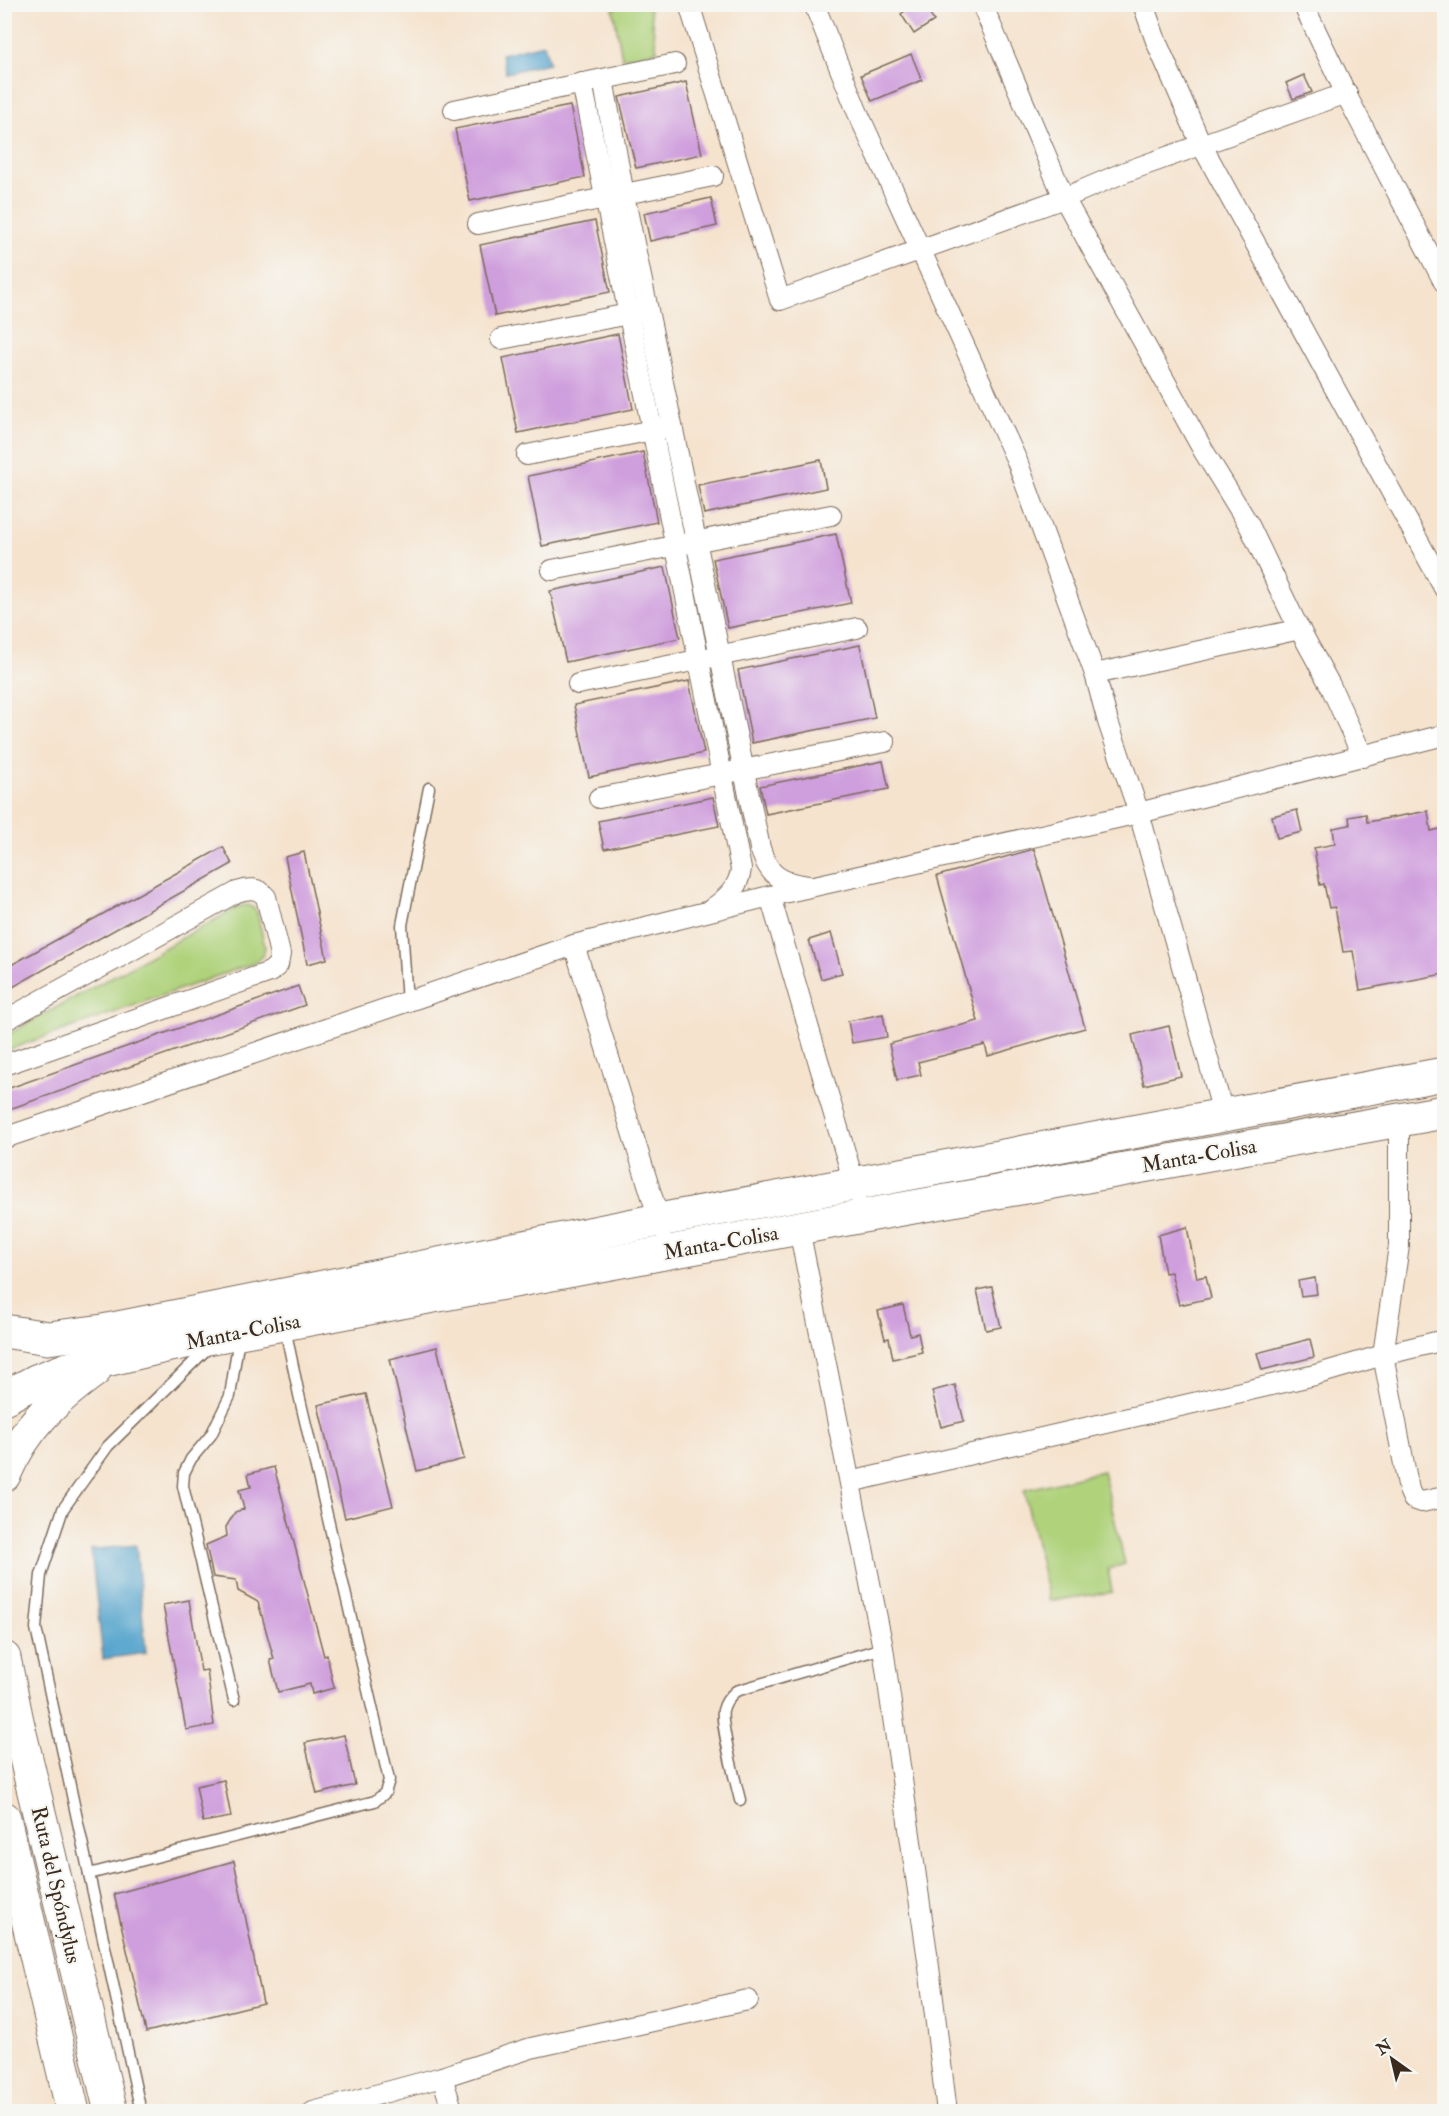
<svg xmlns="http://www.w3.org/2000/svg" width="1449" height="2116" font-family="'IM FELL Double Pica',serif">
<style>
.green{fill:#afd27a;stroke:#757e4c;stroke-width:1.5}
.water{fill:#52a3cc;stroke:#466675;stroke-width:1.5}
.building{fill:#cf9edd}
.lines{fill:none;stroke-linecap:round;stroke-linejoin:round}
.service-casing{stroke:#7c6b5c;stroke-width:13}
.minor-casing{stroke:#7c6b5c;stroke-width:22}
.trunk-casing{stroke:#7c6b5c;stroke-width:35}
.service{stroke:#fff;stroke-width:10}
.minor{stroke:#fff;stroke-width:20}
.trunk{stroke:#fff;stroke-width:33}
.labels{text-anchor:middle;dominant-baseline:central;stroke-width:4.5;stroke-linejoin:round;paint-order:stroke}
.street-label{font-size:21px;fill:#3b2a1e;stroke:#f6f6f2}
</style>
<rect width="100%" height="100%" fill="#f6f6f2"/>
<filter id="ink" filterUnits="userSpaceOnUse"><feTurbulence type="fractalNoise" baseFrequency=".0167" numOctaves="2"/><feDisplacementMap in="SourceGraphic" scale="12" xChannelSelector="R" yChannelSelector="G"/><feConvolveMatrix kernelMatrix="1 2 1 2 8 2 1 2 1" color-interpolation-filters="sRGB"/></filter>
<filter id="wash" filterUnits="userSpaceOnUse"><feTurbulence type="fractalNoise" baseFrequency=".008" numOctaves="4" result="noise"/><feDisplacementMap in="SourceGraphic" scale="24" xChannelSelector="R" yChannelSelector="G"/><feGaussianBlur stdDeviation="1.35" result="paint"/><feColorMatrix in="noise" values="0 0 0 0 0 0 0 0 0 0 0 0 0 0 0 0 0 1.4 0 .05"/><feComposite in="paint" operator="in"/></filter>
<g filter="url(#wash)">
<rect width="100%" height="100%" fill="#f5e3ce"/>
<!-- green -->
<g class="green">
<path d="M 633,5 L 649,5 L 657,51 L 622,58 L 613,8 Z"/>
<path d="M 245,905 L 251,906 L 257,912 L 265,948 L 262,956 L 254,963 L 5,1051 L 5,1036 L 238,907 Z"/>
<path d="M 1103,1471 L 1125,1564 L 1108,1569 L 1112,1592 L 1049,1601 L 1024,1490 Z"/>
</g>
<!-- water -->
<g class="water">
<path d="M 544,44 L 549,63 L 506,73 L 501,54 Z"/>
<path d="M 136,1545 L 146,1653 L 103,1659 L 91,1550 Z"/>
</g>
<g id="blocks">
<!-- building -->
<g class="building">
<path d="M 915,4 L 923,4 L 934,21 L 914,34 L 901,14 Z"/>
<path d="M 911,54 L 922,80 L 872,101 L 861,75 Z"/>
<path d="M 1304,75 L 1312,92 L 1293,99 L 1286,83 Z"/>
<path d="M 686,82 L 702,154 L 636,168 L 619,97 Z"/>
<path d="M 570,106 L 585,177 L 470,201 L 455,129 Z"/>
<path d="M 711,198 L 717,226 L 650,241 L 644,213 Z"/>
<path d="M 595,221 L 610,292 L 495,316 L 480,245 Z"/>
<path d="M 618,334 L 633,409 L 518,433 L 503,358 Z"/>
<path d="M 643,452 L 657,522 L 542,546 L 528,476 Z"/>
<path d="M 821,460 L 826,488 L 704,514 L 698,485 Z"/>
<path d="M 836,534 L 851,603 L 728,628 L 713,559 Z"/>
<path d="M 665,567 L 680,638 L 566,662 L 550,591 Z"/>
<path d="M 860,645 L 875,718 L 752,743 L 738,670 Z"/>
<path d="M 689,681 L 704,753 L 589,777 L 574,705 Z"/>
<path d="M 883,761 L 889,789 L 766,814 L 760,786 Z"/>
<path d="M 713,797 L 719,826 L 604,849 L 598,821 Z"/>
<path d="M 1297,810 L 1302,832 L 1277,838 L 1272,816 Z"/>
<path d="M 1428,811 L 1431,831 L 1444,828 L 1444,974 L 1360,990 L 1353,951 L 1343,952 L 1335,907 L 1329,908 L 1324,884 L 1320,885 L 1314,848 L 1335,844 L 1333,828 L 1350,825 L 1349,817 L 1366,814 L 1367,822 Z"/>
<path d="M 223,847 L 232,864 L 4,992 L 4,969 Z"/>
<path d="M 1034,849 L 1085,1028 L 988,1056 L 985,1045 L 918,1062 L 921,1075 L 897,1080 L 889,1044 L 978,1021 L 937,876 Z"/>
<path d="M 304,852 L 327,959 L 307,964 L 285,857 Z"/>
<path d="M 831,933 L 842,973 L 821,979 L 809,940 Z"/>
<path d="M 298,986 L 305,1005 L 4,1111 L 4,1090 Z"/>
<path d="M 883,1014 L 887,1037 L 852,1043 L 848,1021 Z"/>
<path d="M 1169,1026 L 1181,1076 L 1144,1085 L 1132,1035 Z"/>
<path d="M 1187,1227 L 1197,1278 L 1206,1276 L 1211,1298 L 1179,1305 L 1171,1272 L 1165,1273 L 1158,1235 Z"/>
<path d="M 1315,1278 L 1317,1294 L 1301,1296 L 1298,1281 Z"/>
<path d="M 992,1287 L 1001,1327 L 986,1330 L 977,1290 Z"/>
<path d="M 903,1305 L 910,1335 L 918,1333 L 922,1352 L 893,1359 L 889,1338 L 885,1339 L 878,1311 Z"/>
<path d="M 1310,1339 L 1314,1357 L 1262,1370 L 1257,1353 Z"/>
<path d="M 437,1347 L 464,1459 L 417,1471 L 390,1359 Z"/>
<path d="M 955,1385 L 964,1421 L 941,1427 L 932,1391 Z"/>
<path d="M 366,1394 L 393,1506 L 345,1518 L 318,1405 Z"/>
<path d="M 274,1467 L 324,1656 L 327,1655 L 334,1688 L 312,1694 L 310,1684 L 278,1692 L 270,1660 L 274,1659 L 258,1602 L 238,1591 L 236,1580 L 213,1577 L 206,1545 L 227,1536 L 226,1527 L 235,1512 L 244,1509 L 239,1490 L 251,1487 L 248,1474 Z"/>
<path d="M 189,1600 L 201,1671 L 207,1670 L 214,1725 L 186,1730 L 163,1605 Z"/>
<path d="M 344,1735 L 355,1785 L 317,1794 L 305,1743 Z"/>
<path d="M 224,1780 L 231,1817 L 203,1822 L 196,1786 Z"/>
<path d="M 234,1861 L 263,2003 L 146,2032 L 114,1894 Z"/>
</g>
</g>
</g>
<g filter="url(#ink)">
<use href="#blocks" fill-opacity="0" stroke="#7c6b5c" stroke-width="1.5"/>
<g class="lines">
<defs>
<g id="service">
<path d="M 407,1003 L 402,925 L 429,788"/>
<path d="M 234,1700 L 183,1486 L 184,1473 L 191,1459 L 211,1435 L 230,1396 L 239,1337"/>
<path d="M 740,1800 C 736,1783 720,1724 723,1710 C 725,1702 730,1696 736,1691 L 883,1648"/>
<path d="M 89,1874 L 36,1628 L 41,1575 L 63,1509 L 108,1446 L 209,1347"/>
<path d="M 141,2112 L 89,1874 L 375,1801 L 385,1793 L 389,1780 L 299,1395 L 285,1328"/>
</g>
<g id="minor">
<path d="M 689,4 L 780,300 L 1064,198 L 1125,172 L 1347,93"/>
<path d="M 814,4 L 857,111 L 1017,461 L 1095,674 L 1108,722 L 1139,813 L 1224,1116"/>
<path d="M 982,4 L 1064,198 L 1203,450 L 1249,525 L 1294,619 L 1330,685 L 1363,757"/>
<path d="M 1143,4 L 1156,41 L 1201,144 L 1444,588"/>
<path d="M 1303,4 L 1349,100 L 1444,282"/>
<path d="M 603,79 L 624,195 L 760,848 C 769,876 779,882 808,886"/>
<path d="M 582,83 L 741,869 C 739,887 727,898 713,908"/>
<path d="M 454,110 L 675,64"/>
<path d="M 478,224 L 713,176"/>
<path d="M 501,339 L 639,312"/>
<path d="M 527,455 L 663,428"/>
<path d="M 552,570 L 831,515"/>
<path d="M 1095,674 L 1300,629"/>
<path d="M 578,684 L 857,628"/>
<path d="M 599,798 L 885,742"/>
<path d="M 770,896 L 857,1193"/>
<path d="M 574,945 L 662,1229"/>
<path d="M 4,1021 L 237,892 C 249,888 258,887 266,897 L 280,954 L 278,965 L 270,972 L 4,1065"/>
<path d="M 1399,1120 L 1399,1246 L 1383,1355 L 1409,1490 L 1413,1499 L 1422,1502 L 1444,1497"/>
<path d="M 4,1138 L 574,945 L 770,896 L 1139,813 L 1444,735"/>
<path d="M 799,1229 L 883,1648 L 929,1967 L 947,2112"/>
<path d="M 850,1482 L 1315,1375 L 1383,1355 L 1444,1340"/>
<path d="M 442,2077 L 453,2112"/>
<path d="M 313,2112 L 442,2077 L 531,2048 L 748,2000"/>
</g>
<g id="trunk">
<path d="M 4,1331 L 48,1338 L 103,1331 L 659,1220 L 1444,1074"/>
<path d="M 4,1398 L 36,1381 L 68,1369 L 170,1345 L 863,1216 L 1444,1112"/>
<path d="M 4,1475 C 25,1427 53,1401 94,1371"/>
<path d="M 4,1658 L 17,1721 L 111,2112"/>
<path d="M 4,1818 L 73,2112"/>
</g>
</defs>
<!-- service casing -->
<use href="#service" class="service-casing"/>
<!-- minor casing -->
<use href="#minor" class="minor-casing"/>
<!-- trunk casing -->
<use href="#trunk" class="trunk-casing"/>
<!-- service -->
<use href="#service" class="service"/>
<!-- minor -->
<use href="#minor" class="minor"/>
<!-- trunk -->
<use href="#trunk" class="trunk"/>
</g>
</g>
<g class="labels">
<!-- street labels -->
<g class="street-label">
<text transform="translate(1199 1156) rotate(-10)">Manta-Colisa</text>
<text transform="translate(721 1243) rotate(-10)">Manta-Colisa</text>
<text transform="translate(243 1332) rotate(-11)">Manta-Colisa</text>
<text transform="translate(56 1885) rotate(77)">Ruta del Spóndylus</text>
</g>
</g>
<!-- margin -->
<rect width="1449" height="2116" fill="none" stroke="#f6f6f2" stroke-width="24"/>
<!-- north arrow -->
<g transform="translate(1392 2059) rotate(326)" stroke="#f6f6f2" stroke-width="4.5" paint-order="stroke">
<path d="M0-4.5L10 22L0 15L-10 22Z" fill="#3b2a1e"/>
<text y="-9" font-size="16" font-weight="bold" text-anchor="middle" fill="#3b2a1e">N</text>
</g>
</svg>
